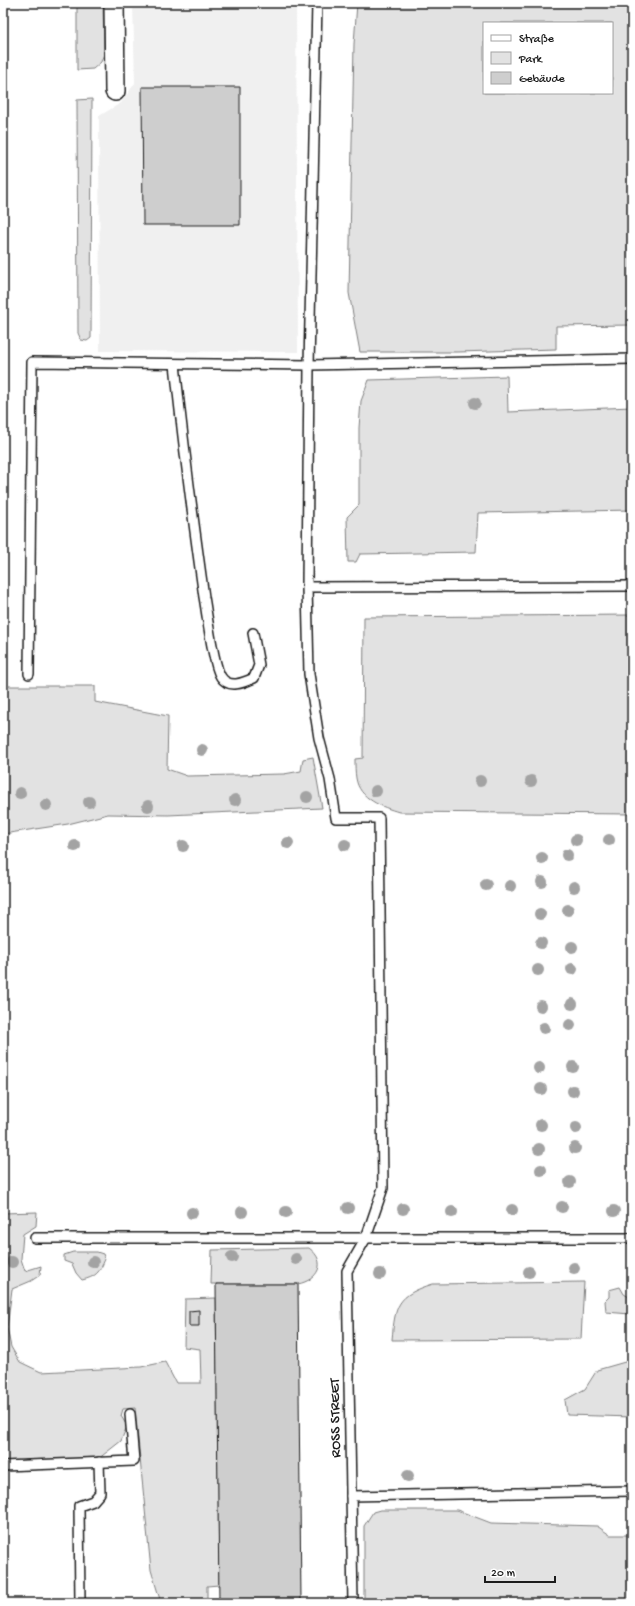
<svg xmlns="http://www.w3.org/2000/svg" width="635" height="1606" font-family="'Gochi Hand',sans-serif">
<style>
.built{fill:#f0f0f0}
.green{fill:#e2e2e2;stroke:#7f7f7f;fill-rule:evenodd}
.building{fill:#cecece;stroke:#1c1c1c}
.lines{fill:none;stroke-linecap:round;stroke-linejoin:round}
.service-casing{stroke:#1c1c1c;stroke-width:12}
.minor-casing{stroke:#1c1c1c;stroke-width:22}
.service{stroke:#fff;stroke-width:9}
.minor{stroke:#fff;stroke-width:19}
.tree{fill:#a3a3a3}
.labels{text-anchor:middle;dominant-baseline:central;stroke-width:3;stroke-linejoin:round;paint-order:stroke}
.street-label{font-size:15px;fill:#1c1c1c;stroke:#fff}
</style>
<rect width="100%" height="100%" fill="#fff"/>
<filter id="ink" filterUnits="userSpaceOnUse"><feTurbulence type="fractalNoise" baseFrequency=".025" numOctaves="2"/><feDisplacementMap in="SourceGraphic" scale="8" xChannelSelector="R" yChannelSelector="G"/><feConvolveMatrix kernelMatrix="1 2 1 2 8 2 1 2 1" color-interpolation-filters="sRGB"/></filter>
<g filter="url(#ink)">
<!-- built -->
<path class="built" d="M 133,3 L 296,3 L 298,352 L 100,351 L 99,116 L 121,103 L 135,83 Z"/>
<!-- green -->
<g class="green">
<path d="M 77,3 L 103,3 L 104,54 L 101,62 L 93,69 L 77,70 Z"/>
<path d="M 357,3 L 632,3 L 632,325 L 556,326 L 556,349 L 458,352 L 360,352 L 349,293 L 354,44 ZM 484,23 L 612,23 L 612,93 L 484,93 Z"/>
<path d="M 92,99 L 91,338 L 87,341 L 81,340 L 78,333 L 77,100 Z"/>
<path d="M 507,376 L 508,412 L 632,407 L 632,510 L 478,513 L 476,552 L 360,554 L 356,562 L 348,562 L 347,517 L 359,505 L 359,428 L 361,401 L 369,380 Z"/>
<path d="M 632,615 L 632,814 L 399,812 C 382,807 359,799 356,778 C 355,772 355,765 355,759 L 363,758 L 364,617 Z"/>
<path d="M 3,686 L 95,686 L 95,702 L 168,716 L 167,769 L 187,776 L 284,774 L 301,771 L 303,759 L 313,757 L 322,808 L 168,815 L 108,814 L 68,824 L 3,834 Z"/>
<path d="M 37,1212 L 36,1226 L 23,1234 L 21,1259 L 25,1271 L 41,1266 L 40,1275 L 31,1281 L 12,1289 L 7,1328 L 11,1347 L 20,1362 L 41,1372 L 141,1367 L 165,1362 L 176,1383 L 201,1383 L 200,1349 L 184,1347 L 185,1299 L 216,1298 L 219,1585 L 207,1586 L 207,1603 L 161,1603 L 151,1570 L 135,1408 L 123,1409 L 121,1416 L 127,1426 L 121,1441 L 98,1459 L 3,1461 L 3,1213 Z"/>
<path d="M 309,1248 C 328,1262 318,1280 298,1284 L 211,1284 L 212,1250 Z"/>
<path d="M 73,1252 L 97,1252 L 103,1254 L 105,1259 C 100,1272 96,1277 82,1280 L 76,1273 L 72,1264 L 64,1261 L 64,1255 Z"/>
<path d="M 584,1282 L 581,1339 L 392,1340 C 395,1305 397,1295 433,1284 Z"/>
<path d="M 620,1287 L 624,1294 L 629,1297 L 630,1314 L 606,1312 L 605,1301 L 609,1297 L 609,1290 Z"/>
<path d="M 632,1360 L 632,1417 L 567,1415 L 565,1400 L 585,1389 L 597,1370 Z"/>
<path d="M 380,1510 L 457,1510 L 491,1523 L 597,1526 L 610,1535 L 632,1535 L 632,1603 L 364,1603 L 364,1526 L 373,1512 Z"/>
</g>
<!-- building -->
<g class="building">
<path d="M 142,87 L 240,87 L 240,225 L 143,225 Z"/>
<path d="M 216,1284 L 298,1284 L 301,1603 L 219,1603 Z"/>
<path d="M 199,1310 L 199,1326 L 189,1326 L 189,1311 Z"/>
</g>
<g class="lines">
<defs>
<g id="service">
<path d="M 317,3 L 309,365 L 307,587 L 309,674 L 319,738 L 330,779 L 336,818 L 379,818 L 383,1188 L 366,1238 L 347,1271 L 353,1603"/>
<path d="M 175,364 C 183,442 193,519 204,597 C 207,613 213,665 221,677 C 229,689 243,683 254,678 L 259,665 L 253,633"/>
<path d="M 307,587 L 632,586"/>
<path d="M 29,674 L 32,362 L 309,365 L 632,359"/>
<path d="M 35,1238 L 632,1238"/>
<path d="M 3,1466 L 134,1461 L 130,1414"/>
<path d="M 351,1496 L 632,1491"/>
<path d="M 80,1603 L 79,1506 L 93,1501 L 100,1493 L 99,1462"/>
</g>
<path id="minor" d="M 114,3 L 115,91"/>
</defs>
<!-- service casing -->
<use href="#service" class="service-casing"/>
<!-- minor casing -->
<use href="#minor" class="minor-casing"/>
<!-- service -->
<use href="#service" class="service"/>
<!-- minor -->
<use href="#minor" class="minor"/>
</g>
<!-- trees -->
<g class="tree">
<circle cx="475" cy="403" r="6"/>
<circle cx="202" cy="750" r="6"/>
<circle cx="480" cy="781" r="6"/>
<circle cx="531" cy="781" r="6"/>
<circle cx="376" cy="791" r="6"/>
<circle cx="20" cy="793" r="6"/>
<circle cx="307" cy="797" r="6"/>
<circle cx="235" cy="800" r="6"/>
<circle cx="89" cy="802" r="6"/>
<circle cx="46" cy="805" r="6"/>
<circle cx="148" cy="806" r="6"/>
<circle cx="576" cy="840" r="6"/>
<circle cx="609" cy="840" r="6"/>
<circle cx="288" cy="843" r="6"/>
<circle cx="345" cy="845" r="6"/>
<circle cx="75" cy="846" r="6"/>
<circle cx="183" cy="846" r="6"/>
<circle cx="567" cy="855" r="6"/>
<circle cx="542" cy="858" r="6"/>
<circle cx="542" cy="882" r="6"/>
<circle cx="486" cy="885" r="6"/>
<circle cx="510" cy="886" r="6"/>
<circle cx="574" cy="887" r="6"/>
<circle cx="568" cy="910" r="6"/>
<circle cx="540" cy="914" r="6"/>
<circle cx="541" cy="943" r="6"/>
<circle cx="572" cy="947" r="6"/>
<circle cx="572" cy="969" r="6"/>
<circle cx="538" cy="970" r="6"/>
<circle cx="572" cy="1004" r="6"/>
<circle cx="541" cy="1006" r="6"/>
<circle cx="570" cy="1025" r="6"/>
<circle cx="544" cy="1028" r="6"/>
<circle cx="573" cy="1067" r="6"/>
<circle cx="539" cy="1068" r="6"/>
<circle cx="541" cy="1089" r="6"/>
<circle cx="573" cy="1091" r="6"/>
<circle cx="541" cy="1125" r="6"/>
<circle cx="576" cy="1128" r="6"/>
<circle cx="575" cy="1148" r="6"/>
<circle cx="539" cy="1149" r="6"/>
<circle cx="541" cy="1170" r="6"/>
<circle cx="570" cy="1182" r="6"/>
<circle cx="562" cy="1207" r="6"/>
<circle cx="348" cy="1208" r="6"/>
<circle cx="403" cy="1209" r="6"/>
<circle cx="512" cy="1210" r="6"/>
<circle cx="614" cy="1211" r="6"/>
<circle cx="242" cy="1212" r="6"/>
<circle cx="286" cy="1212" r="6"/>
<circle cx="452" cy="1212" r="6"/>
<circle cx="192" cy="1213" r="6"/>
<circle cx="232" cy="1257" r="6"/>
<circle cx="296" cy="1259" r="6"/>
<circle cx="12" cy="1262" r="6"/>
<circle cx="93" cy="1262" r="6"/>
<circle cx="574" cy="1268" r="6"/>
<circle cx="529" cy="1272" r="6"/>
<circle cx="380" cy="1274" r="6"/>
<circle cx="408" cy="1476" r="6"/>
</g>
</g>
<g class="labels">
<!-- street labels -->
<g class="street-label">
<text transform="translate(336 1418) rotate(-91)">ROSS STREET</text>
</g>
</g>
<!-- margin -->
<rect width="635" height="1606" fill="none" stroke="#fff" stroke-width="16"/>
<rect x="8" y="8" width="619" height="1590" fill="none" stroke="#1c1c1c" stroke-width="1.5" filter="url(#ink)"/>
<!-- legend -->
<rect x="483" y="22" width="130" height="72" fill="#ffffff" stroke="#a4a4a4"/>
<rect x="491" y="35" width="20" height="6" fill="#ffffff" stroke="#a4a4a4"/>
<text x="519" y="42" font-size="12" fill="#1c1c1c">Straße</text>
<rect x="491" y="52" width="20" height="12" fill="#e2e2e2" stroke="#a4a4a4"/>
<text x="519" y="62" font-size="12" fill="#1c1c1c">Park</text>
<rect x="491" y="72" width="20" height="12" fill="#cecece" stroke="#a4a4a4"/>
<text x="519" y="82" font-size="12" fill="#1c1c1c">Gebäude</text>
<!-- scale -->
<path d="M485 1576v6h70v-6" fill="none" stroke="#1c1c1c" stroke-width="2"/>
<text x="491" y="1576" font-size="12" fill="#1c1c1c" stroke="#ffffff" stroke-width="3" paint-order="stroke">20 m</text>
</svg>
